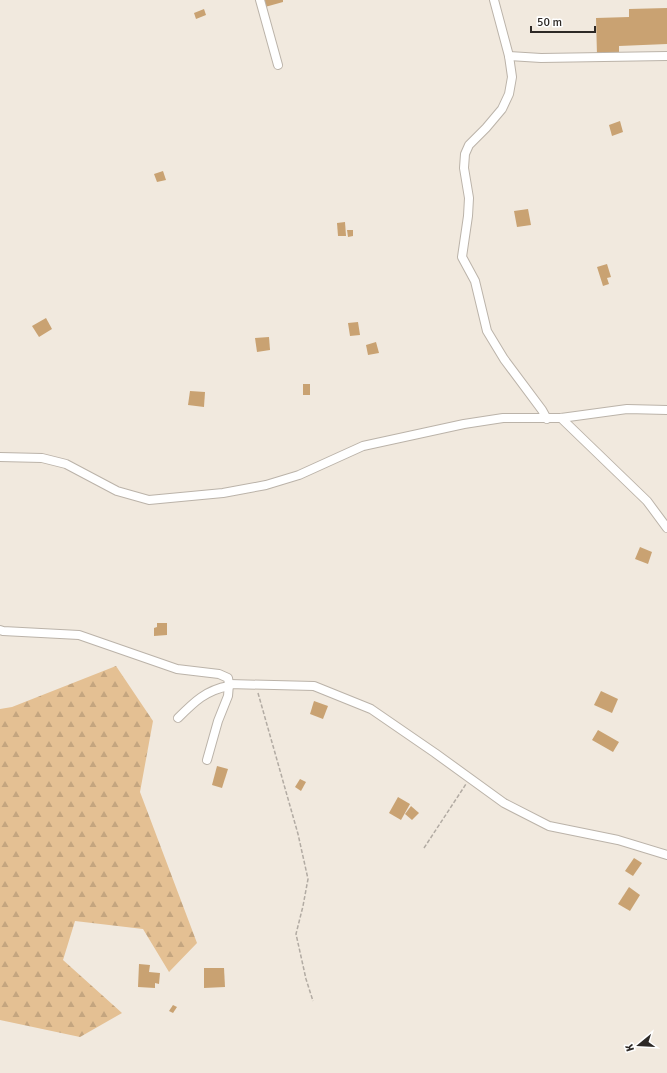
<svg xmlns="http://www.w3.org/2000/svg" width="667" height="1073" font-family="Signika,sans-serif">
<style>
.forest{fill:url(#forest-firs)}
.building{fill:#c9a272}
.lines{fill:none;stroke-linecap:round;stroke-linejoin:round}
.minor-casing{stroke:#bbb3a9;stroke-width:10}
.path{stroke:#b2aba3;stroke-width:1.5;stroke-dasharray:4 2;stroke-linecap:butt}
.minor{stroke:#fff;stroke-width:8}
</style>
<defs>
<pattern id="forest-firs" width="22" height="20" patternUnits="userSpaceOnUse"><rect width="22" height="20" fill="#e4c093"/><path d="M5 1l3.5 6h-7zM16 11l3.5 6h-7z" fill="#c4a57f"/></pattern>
</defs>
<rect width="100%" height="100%" fill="#f1e9de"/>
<!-- forest -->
<path class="forest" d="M 116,666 L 153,721 L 140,792 L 197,943 L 169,972 L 143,929 L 75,921 L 63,960 L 122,1013 L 80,1037 L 0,1020 L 0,709 L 12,707 Z"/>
<!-- building -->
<g class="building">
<path d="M 263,0 L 283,0 L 283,2 L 265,7 Z"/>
<path d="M 667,8 L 667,44 L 619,46 L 619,54 L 597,55 L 596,18 L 629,17 L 629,9 Z"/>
<path d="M 204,9 L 206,15 L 196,19 L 194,13 Z"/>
<path d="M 620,121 L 623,132 L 612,136 L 609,125 Z"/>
<path d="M 163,171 L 166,180 L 157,182 L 154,174 Z"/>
<path d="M 528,209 L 531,225 L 517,227 L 514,211 Z"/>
<path d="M 345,222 L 346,236 L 338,236 L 337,223 Z"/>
<path d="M 347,230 L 353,230 L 353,236 L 348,237 Z"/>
<path d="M 607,264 L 611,277 L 607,278 L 609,284 L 603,286 L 597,267 Z"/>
<path d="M 46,318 L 52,329 L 39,337 L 32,326 Z"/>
<path d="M 358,322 L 360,335 L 350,336 L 348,323 Z"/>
<path d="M 269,337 L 270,350 L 257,352 L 255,338 Z"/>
<path d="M 376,342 L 379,353 L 368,355 L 366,345 Z"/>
<rect x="303" y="384" width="7" height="11"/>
<path d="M 190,391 L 205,392 L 204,407 L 188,405 Z"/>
<path d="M 640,547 L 652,552 L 648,564 L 635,559 Z"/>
<path d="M 157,623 L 167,623 L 167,635 L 154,636 L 154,628 L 157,627 Z"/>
<path d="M 601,691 L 618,699 L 612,713 L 594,705 Z"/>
<path d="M 314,701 L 328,706 L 323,719 L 310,714 Z"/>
<path d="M 598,730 L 619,742 L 613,752 L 592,740 Z"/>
<path d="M 217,766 L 228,769 L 222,788 L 212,785 Z"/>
<path d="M 300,779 L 306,782 L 301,791 L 295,787 Z"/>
<path d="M 398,797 L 410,804 L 401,820 L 389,813 Z"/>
<path d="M 411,806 L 419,813 L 412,820 L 405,814 Z"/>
<path d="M 634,858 L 642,863 L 633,876 L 625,871 Z"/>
<path d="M 629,887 L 640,895 L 630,911 L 618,904 Z"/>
<path d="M 139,964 L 150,965 L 149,972 L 160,973 L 159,984 L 155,983 L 155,988 L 138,987 Z"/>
<path d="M 204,968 L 224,968 L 225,987 L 204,988 Z"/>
<path d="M 173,1005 L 177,1007 L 173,1013 L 169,1011 Z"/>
</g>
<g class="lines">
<defs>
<g id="minor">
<path d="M 260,0 L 278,65"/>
<path d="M 494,0 L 509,56 L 512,77 L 509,94 L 502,109 L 486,128 L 469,145 L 465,154 L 464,168 L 469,198 L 468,216 L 462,257 L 475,281 L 487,331 L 504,359 L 542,410 L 547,419"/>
<path d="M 509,56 L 541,58 L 667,56"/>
<path d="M 561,418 L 647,501 L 667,528"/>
<path d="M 0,457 L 42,458 L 66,464 L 117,491 L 149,500 L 223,493 L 266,485 L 299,475 L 363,446 L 464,424 L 503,418 L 561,418 L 627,409 L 667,410"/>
<path d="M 0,630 L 3,631 L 79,635 L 177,669 L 219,674 L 228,678 L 229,684"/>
<path d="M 178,718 C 194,702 206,690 229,686"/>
<path d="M 207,760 L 218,721 L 228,696 L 229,684 L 314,686 L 371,709 L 435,753 L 504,803 L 549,826 L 618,840 L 667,855"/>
</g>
</defs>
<!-- minor casing -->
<use href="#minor" class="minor-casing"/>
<!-- path -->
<g class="path">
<path d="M 258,693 L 298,834 L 308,879 L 303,906 L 296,934 L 306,979 L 313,1001"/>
<path d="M 424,848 L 466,784"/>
</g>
<!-- minor -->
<use href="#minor" class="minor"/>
</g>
<!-- north arrow -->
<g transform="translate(639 1045) rotate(252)" stroke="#ffffff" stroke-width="3" paint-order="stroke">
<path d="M0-3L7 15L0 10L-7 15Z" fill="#2d2926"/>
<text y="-6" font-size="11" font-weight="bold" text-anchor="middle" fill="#2d2926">K</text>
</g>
<!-- scale -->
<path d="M531 26v6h64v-6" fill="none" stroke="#2d2926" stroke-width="2"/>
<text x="537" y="26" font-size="12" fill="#2d2926" stroke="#ffffff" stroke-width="3" paint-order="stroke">50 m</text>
</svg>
